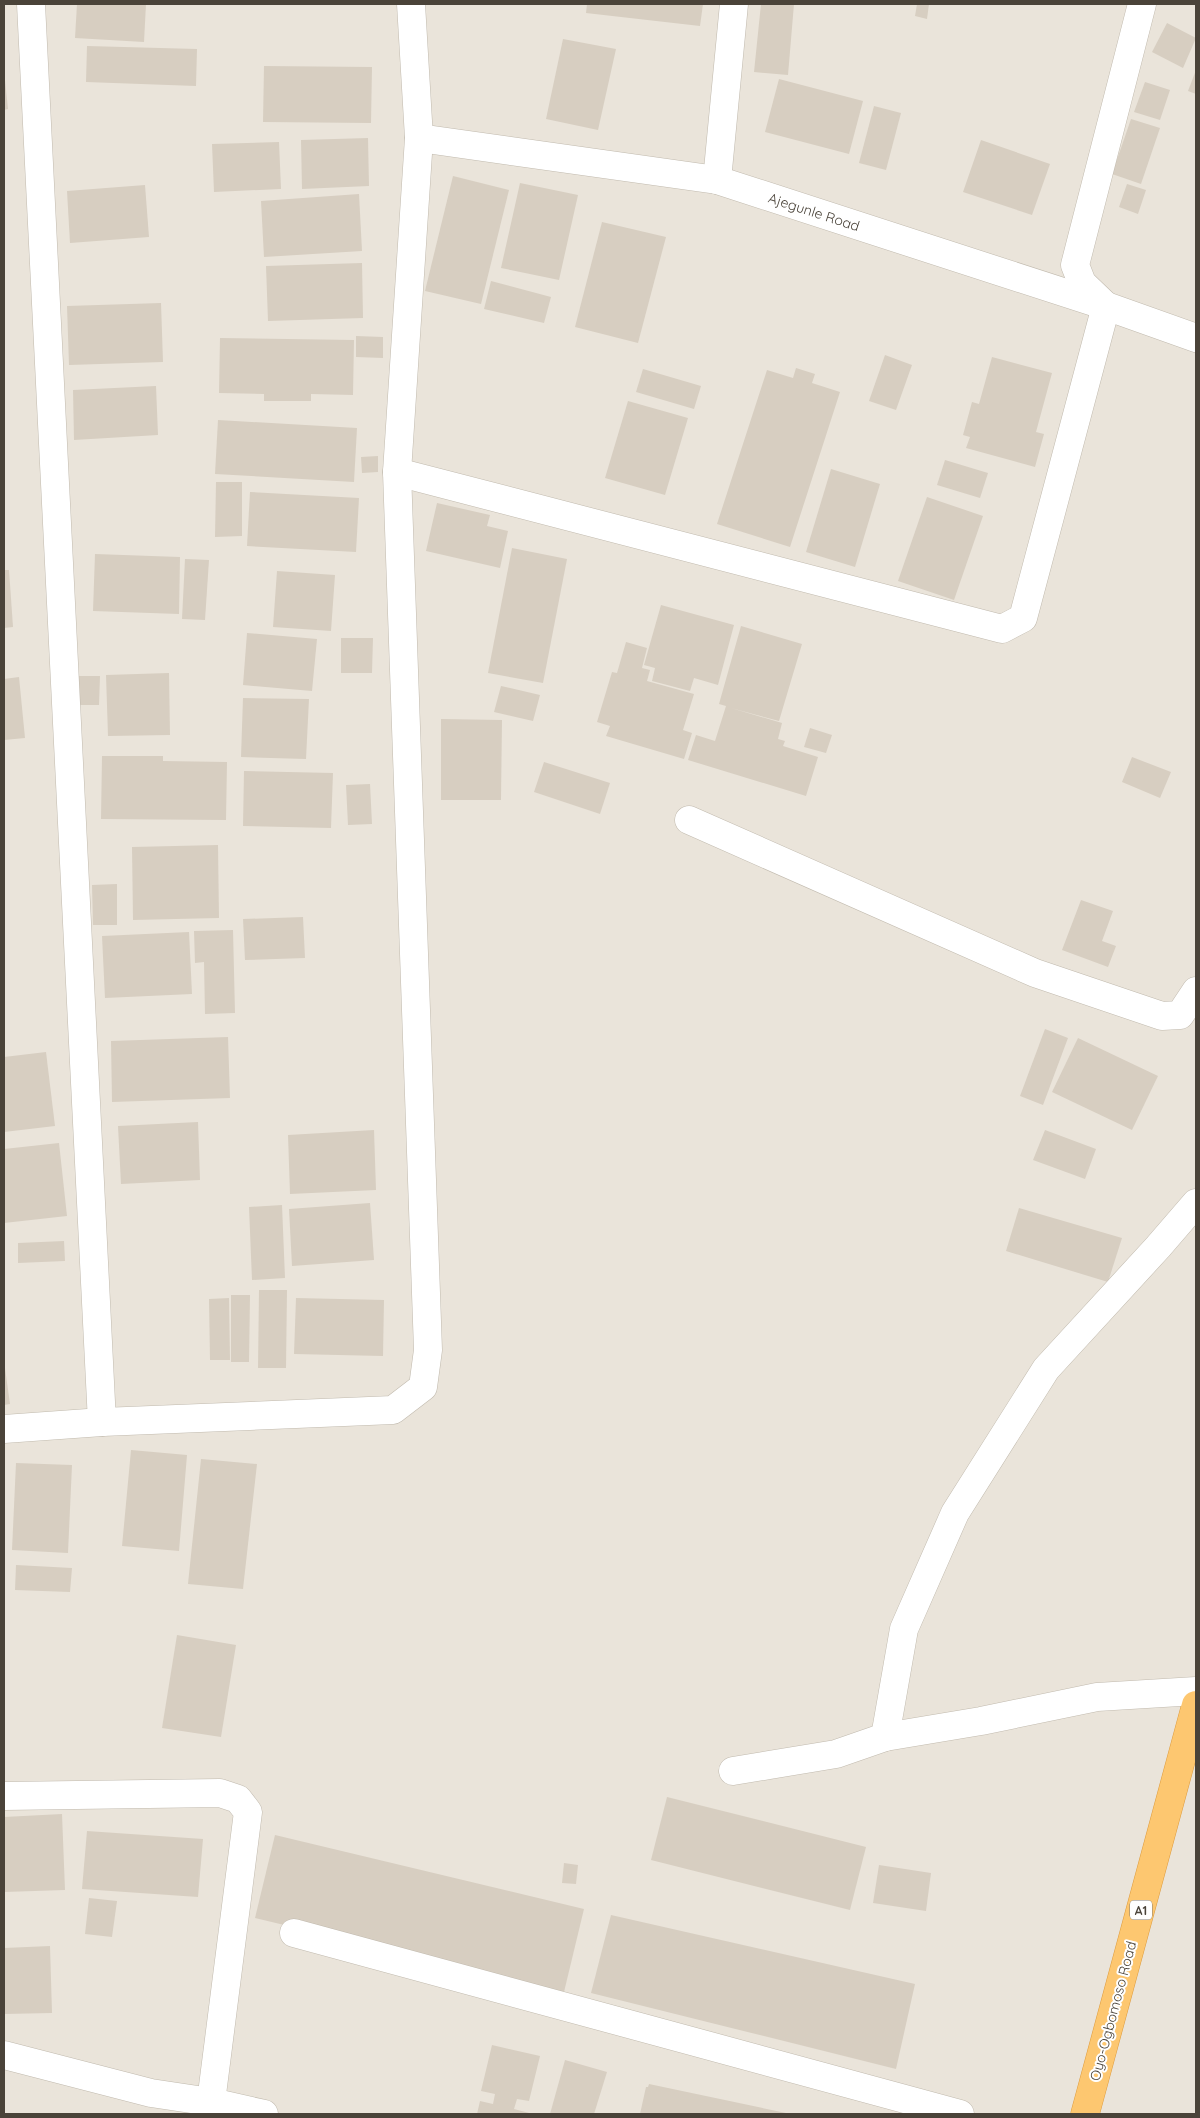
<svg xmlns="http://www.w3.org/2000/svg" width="1200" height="2118" font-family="Quicksand,sans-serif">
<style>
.residential{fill:#eae4da}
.building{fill:#d7cec1}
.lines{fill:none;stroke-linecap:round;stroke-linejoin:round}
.minor-casing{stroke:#c1baae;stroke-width:29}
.highway-casing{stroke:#dd9b3e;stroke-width:29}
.minor{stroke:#fff;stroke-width:28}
.highway{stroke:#fdc770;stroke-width:28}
.labels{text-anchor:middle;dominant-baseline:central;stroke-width:4;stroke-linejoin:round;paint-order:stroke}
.shield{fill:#fff;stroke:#807b74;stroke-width:1}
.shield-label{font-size:12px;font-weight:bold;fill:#4a4339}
.street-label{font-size:14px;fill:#4a4339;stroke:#fff}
</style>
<rect width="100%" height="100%" fill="#f6f2ec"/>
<!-- residential -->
<rect class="residential" x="4" y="4" width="1192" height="2110"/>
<!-- building -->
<g class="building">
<path d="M 77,4 L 146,4 L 144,42 L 75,38 Z"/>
<path d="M 587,4 L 703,4 L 700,26 L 586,13 Z"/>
<path d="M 761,4 L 794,4 L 788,75 L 754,72 Z"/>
<path d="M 917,4 L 929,4 L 927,19 L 915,16 Z"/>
<path d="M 1167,23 L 1196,38 L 1183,68 L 1152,52 Z"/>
<path d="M 563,39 L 616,49 L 598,130 L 546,119 Z"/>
<path d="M 87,46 L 197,49 L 196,86 L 86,82 Z"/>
<path d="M 264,66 L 372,67 L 371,123 L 263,122 Z"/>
<path d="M 1196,70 L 1196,94 L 1188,91 Z"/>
<path d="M 4,71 L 8,109 L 4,110 Z"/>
<path d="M 779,79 L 863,101 L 849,154 L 765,132 Z"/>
<path d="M 1145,82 L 1170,90 L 1160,120 L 1134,112 Z"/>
<path d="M 874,106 L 901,113 L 886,170 L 859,163 Z"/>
<path d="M 1131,119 L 1160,128 L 1141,184 L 1112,174 Z"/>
<path d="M 368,138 L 369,186 L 302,189 L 301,140 Z"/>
<path d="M 981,140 L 1050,164 L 1032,215 L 963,192 Z"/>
<path d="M 279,142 L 281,189 L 214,192 L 212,144 Z"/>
<path d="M 453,176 L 509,190 L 481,304 L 425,291 Z"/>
<path d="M 520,183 L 578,195 L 559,280 L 501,268 Z"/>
<path d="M 1127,184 L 1146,190 L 1138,214 L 1119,207 Z"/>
<path d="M 145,185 L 149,237 L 70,243 L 67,191 Z"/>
<path d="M 359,194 L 362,251 L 264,257 L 261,201 Z"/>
<path d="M 602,222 L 666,237 L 638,343 L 575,327 Z"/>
<path d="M 362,263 L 363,318 L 268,321 L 266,266 Z"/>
<path d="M 491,281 L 551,297 L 544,323 L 484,309 Z"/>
<path d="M 161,303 L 163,362 L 69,365 L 67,306 Z"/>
<path d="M 356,336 L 383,337 L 383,358 L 356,357 Z"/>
<path d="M 220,338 L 354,340 L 353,395 L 311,394 L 311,401 L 264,401 L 264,394 L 219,393 Z"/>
<path d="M 885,355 L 912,365 L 896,410 L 869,401 Z"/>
<path d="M 992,357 L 1052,373 L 1036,432 L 1044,434 L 1035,467 L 966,448 L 970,437 L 963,435 L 972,402 L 979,404 Z"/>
<path d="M 796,368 L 815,374 L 812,383 L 840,392 L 790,547 L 717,524 L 767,370 L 793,378 Z"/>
<path d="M 643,369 L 701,386 L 694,409 L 636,392 Z"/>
<path d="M 156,386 L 158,435 L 74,440 L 73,390 Z"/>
<path d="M 628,401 L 688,418 L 665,495 L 605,478 Z"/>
<path d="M 218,420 L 357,428 L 354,482 L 215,474 Z"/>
<path d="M 378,456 L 378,472 L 362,473 L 361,457 Z"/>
<path d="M 945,460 L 988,473 L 980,498 L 937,485 Z"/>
<path d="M 831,469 L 880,484 L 855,567 L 806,552 Z"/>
<path d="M 216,482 L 242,482 L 242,536 L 215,537 Z"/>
<path d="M 250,492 L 359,498 L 356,552 L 247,546 Z"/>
<path d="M 927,497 L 983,516 L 954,600 L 898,581 Z"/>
<path d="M 437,503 L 490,515 L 487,526 L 508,531 L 500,568 L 426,551 Z"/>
<path d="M 512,548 L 567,559 L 543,683 L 488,673 Z"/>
<path d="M 95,554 L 180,557 L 179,614 L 93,611 Z"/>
<path d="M 185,559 L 209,560 L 205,620 L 182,619 Z"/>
<path d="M 4,570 L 9,570 L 13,627 L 4,628 Z"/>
<path d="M 277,571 L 335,575 L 331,631 L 273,627 Z"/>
<path d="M 661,605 L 734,625 L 718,685 L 694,678 L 690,691 L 652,681 L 655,668 L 644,665 Z"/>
<path d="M 741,626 L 802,644 L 779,721 L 731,708 L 782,723 L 778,739 L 785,741 L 783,746 L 818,757 L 806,796 L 688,760 L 696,735 L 715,741 L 726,706 L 719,704 Z"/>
<path d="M 247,633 L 317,639 L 312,691 L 243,685 Z"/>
<path d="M 341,638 L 373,638 L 372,673 L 341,673 Z"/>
<path d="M 626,642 L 647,648 L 642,668 L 650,670 L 647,681 L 694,694 L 683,730 L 692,733 L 684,759 L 606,736 L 610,726 L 597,722 L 612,672 L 617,673 Z"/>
<path d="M 169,673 L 170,735 L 108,736 L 106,675 Z"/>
<path d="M 77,676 L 100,676 L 99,705 L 77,705 Z"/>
<path d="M 19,677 L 25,738 L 4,740 L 4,679 Z"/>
<path d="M 501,686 L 540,695 L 533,721 L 494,712 Z"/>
<path d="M 243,698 L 309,699 L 306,759 L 241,757 Z"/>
<path d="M 441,719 L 502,720 L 501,800 L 441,800 Z"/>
<path d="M 810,728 L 832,735 L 826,753 L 804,747 Z"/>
<path d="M 102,756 L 163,756 L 163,761 L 227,762 L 226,820 L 101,819 Z"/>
<path d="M 1132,757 L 1171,772 L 1160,798 L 1122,782 Z"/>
<path d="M 544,762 L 610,783 L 600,814 L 534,792 Z"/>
<path d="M 244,771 L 333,773 L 331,828 L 243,826 Z"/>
<path d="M 370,784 L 372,824 L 348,825 L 346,785 Z"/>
<path d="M 218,845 L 219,918 L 133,920 L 132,847 Z"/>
<path d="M 117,884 L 117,925 L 93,925 L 92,885 Z"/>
<path d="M 1081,900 L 1113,911 L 1102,941 L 1116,946 L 1108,967 L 1062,950 Z"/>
<path d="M 303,917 L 305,958 L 245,960 L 243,919 Z"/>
<path d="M 233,930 L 235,1013 L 205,1014 L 204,962 L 195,963 L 194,931 Z"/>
<path d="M 189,932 L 192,994 L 105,998 L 102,936 Z"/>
<path d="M 1045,1029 L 1068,1038 L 1043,1105 L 1020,1096 Z"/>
<path d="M 228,1037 L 230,1098 L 112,1102 L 111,1041 Z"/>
<path d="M 1078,1038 L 1158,1076 L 1132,1130 L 1052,1092 Z"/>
<path d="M 46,1052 L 55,1126 L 4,1132 L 4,1057 Z"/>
<path d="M 198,1122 L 200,1180 L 121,1184 L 118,1126 Z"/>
<path d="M 374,1130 L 376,1190 L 290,1194 L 288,1135 Z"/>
<path d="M 1045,1130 L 1096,1149 L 1085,1179 L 1033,1160 Z"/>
<path d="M 59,1143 L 67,1216 L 4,1223 L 4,1149 Z"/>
<path d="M 370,1203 L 374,1260 L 292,1266 L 289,1209 Z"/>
<path d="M 282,1205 L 285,1278 L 252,1280 L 249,1207 Z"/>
<path d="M 1019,1208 L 1122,1238 L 1108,1282 L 1006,1251 Z"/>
<path d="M 64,1241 L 65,1261 L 18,1263 L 18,1243 Z"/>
<path d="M 259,1290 L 287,1290 L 286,1368 L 258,1368 Z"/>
<path d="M 231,1295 L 250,1295 L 249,1362 L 231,1362 Z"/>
<path d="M 229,1298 L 230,1360 L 210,1360 L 209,1299 Z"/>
<path d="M 296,1298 L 384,1300 L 383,1356 L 294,1354 Z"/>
<path d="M 4,1361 L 10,1404 L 4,1405 Z"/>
<path d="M 131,1450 L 187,1455 L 179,1551 L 122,1546 Z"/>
<path d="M 201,1459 L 257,1464 L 243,1589 L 188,1584 Z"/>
<path d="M 16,1463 L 72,1465 L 68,1553 L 12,1550 Z"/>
<path d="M 16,1565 L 72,1568 L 70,1592 L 15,1590 Z"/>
<path d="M 177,1635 L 236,1645 L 221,1737 L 162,1728 Z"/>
<path d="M 667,1797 L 866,1847 L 850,1910 L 651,1860 Z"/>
<path d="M 62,1814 L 65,1890 L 4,1892 L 4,1817 Z"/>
<path d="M 87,1831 L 203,1839 L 198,1897 L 82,1889 Z"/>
<path d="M 275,1835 L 584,1909 L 564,1992 L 255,1918 Z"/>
<path d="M 564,1863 L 578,1865 L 576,1884 L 562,1883 Z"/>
<path d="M 879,1865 L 931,1873 L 926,1911 L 873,1903 Z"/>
<path d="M 89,1898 L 117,1901 L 112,1937 L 85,1934 Z"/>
<path d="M 611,1915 L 915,1984 L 896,2069 L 591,1993 Z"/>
<path d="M 50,1946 L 52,2013 L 4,2014 L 4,1948 Z"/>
<path d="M 492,2045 L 540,2056 L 529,2101 L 517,2099 L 514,2109 L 533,2114 L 477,2114 L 480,2101 L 493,2104 L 495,2094 L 481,2091 Z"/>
<path d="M 565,2060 L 607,2072 L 594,2114 L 550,2114 Z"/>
<path d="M 649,2084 L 786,2113 L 786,2114 L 640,2114 L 646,2087 L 648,2087 Z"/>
</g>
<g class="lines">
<defs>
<g id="minor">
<path d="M 31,4 L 102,1422"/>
<path d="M 419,138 L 717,180 L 1106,306 L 1196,338"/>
<path d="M 717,180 L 734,4"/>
<path d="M 397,472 L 1002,629 L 1023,618 L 1106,306 L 1082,283 L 1075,265 L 1142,4"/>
<path d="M 689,820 L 1035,973 L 1162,1016 L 1180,1015 L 1196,991"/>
<path d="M 4,1429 L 102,1422 L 393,1410 L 423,1387 L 428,1350 L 397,472 L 419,138 L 411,4"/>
<path d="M 885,1737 L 981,1721 L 1097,1697 L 1196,1691"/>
<path d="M 733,1771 L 836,1754 L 885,1737 L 904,1629 L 955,1513 L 1046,1369 L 1158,1247 L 1196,1203"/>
<path d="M 4,1796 L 220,1793 L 238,1799 L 248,1812 L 211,2102"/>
<path d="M 294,1933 L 960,2114"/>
<path d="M 4,2055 L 151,2093 L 211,2102 L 264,2114"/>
</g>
<path id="highway" d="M 1085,2114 L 1196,1705"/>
</defs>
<!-- minor casing -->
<use href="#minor" class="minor-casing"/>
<!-- highway casing -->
<use href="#highway" class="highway-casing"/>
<!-- minor -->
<use href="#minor" class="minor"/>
<!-- highway -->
<use href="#highway" class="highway"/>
</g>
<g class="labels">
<!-- shield labels -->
<rect class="shield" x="1130" y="1900.5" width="22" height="19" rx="4"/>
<g class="shield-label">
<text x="1141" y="1910">A1</text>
</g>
<!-- street labels -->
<g class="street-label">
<text transform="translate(814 212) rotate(18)">Ajegunle Road</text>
<text transform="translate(1113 2011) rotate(-75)">Oyo-Ogbomoso Road</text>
</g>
</g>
<!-- border -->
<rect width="1200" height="2118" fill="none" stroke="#4a4339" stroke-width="10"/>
</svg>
